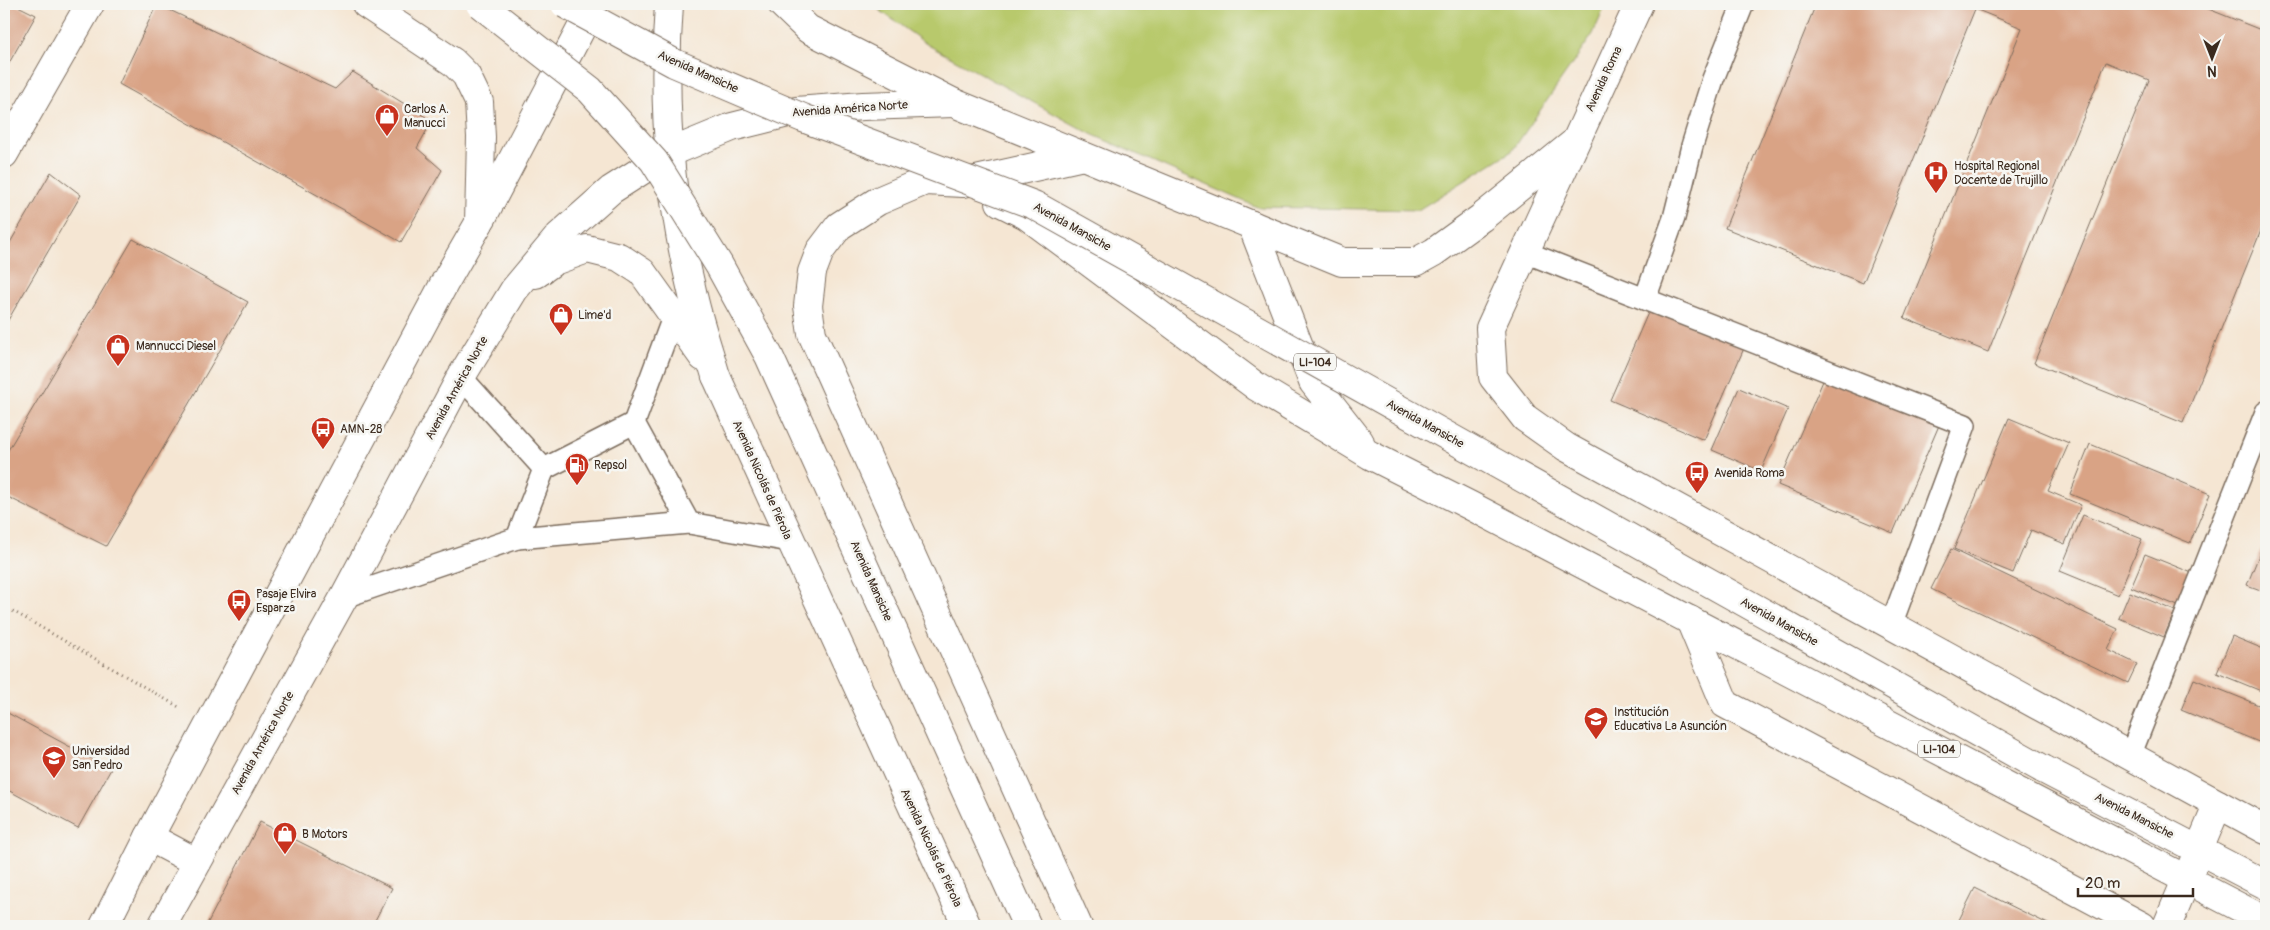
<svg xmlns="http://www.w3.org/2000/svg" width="2270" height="930" font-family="Pangolin,sans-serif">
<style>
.green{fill:#b8c96c;stroke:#7a7a45}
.building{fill:#d9a385}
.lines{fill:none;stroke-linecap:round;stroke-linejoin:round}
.lane-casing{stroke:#7c6c5d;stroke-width:24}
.street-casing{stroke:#7c6c5d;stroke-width:30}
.secondary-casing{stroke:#7c6c5d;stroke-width:30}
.primary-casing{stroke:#7c6c5d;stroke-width:30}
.highway-casing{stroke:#7c6c5d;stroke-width:30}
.path{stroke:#7c6c5d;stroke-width:3;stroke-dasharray:1 4;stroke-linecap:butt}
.lane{stroke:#fff;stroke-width:21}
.street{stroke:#fff;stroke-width:28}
.secondary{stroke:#fff;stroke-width:28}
.primary{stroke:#fff;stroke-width:28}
.highway{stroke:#fff;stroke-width:28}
.highway-bridge-casing{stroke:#7c6c5d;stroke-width:30;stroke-linecap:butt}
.highway-bridge{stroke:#fff;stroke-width:28}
.labels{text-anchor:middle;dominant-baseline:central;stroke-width:5;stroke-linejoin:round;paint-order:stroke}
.shield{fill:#f6f6f2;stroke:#73675e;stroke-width:1}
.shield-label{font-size:11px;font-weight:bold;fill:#3b2a1e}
.street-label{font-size:12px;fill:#3b2a1e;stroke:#f6f6f2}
.poi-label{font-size:12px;fill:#3b2a1e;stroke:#f6f6f2;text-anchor:start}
</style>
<rect width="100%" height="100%" fill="#f6f6f2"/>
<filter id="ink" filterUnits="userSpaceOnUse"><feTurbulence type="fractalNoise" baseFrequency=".02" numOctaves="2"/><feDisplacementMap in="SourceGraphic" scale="10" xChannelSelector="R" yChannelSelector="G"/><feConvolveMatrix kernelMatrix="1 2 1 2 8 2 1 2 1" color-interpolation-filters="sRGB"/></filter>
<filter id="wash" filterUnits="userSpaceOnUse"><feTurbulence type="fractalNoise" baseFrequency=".0096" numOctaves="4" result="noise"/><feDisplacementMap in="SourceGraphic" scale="20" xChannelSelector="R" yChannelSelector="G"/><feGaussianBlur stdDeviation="1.12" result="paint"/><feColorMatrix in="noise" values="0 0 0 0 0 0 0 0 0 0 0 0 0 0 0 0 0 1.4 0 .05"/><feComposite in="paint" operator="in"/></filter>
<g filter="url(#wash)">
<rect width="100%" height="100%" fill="#f5e6d3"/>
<!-- green -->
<path class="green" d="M 871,4 L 1606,4 L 1593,34 L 1512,151 L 1418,210 L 1257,207 L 1091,134 L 928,45 Z"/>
<g id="blocks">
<!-- building -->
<g class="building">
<path d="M 4,4 L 14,4 L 36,15 L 4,72 Z"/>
<path d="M 157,4 L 335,89 L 353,72 L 432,121 L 417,148 L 442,170 L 401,242 L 119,84 Z"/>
<path d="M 1816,4 L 2196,4 L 2266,32 L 2266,218 L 2183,423 L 2034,363 L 2149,80 L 2106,62 L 1988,352 L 1904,318 L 2022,28 L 1975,9 L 1863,283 L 1725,228 Z"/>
<path d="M 51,172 L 81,195 L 4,327 L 4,253 Z"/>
<path d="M 133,239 L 248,302 L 106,546 L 4,495 L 4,457 Z"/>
<path d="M 1651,306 L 1745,346 L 1704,440 L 1610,400 Z"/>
<path d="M 1826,374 L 1940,423 L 1893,533 L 1778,485 Z"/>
<path d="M 1739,388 L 1788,409 L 1761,471 L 1712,450 Z"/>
<path d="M 2009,418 L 2069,443 L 2048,491 L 2081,505 L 2065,544 L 2031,530 L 2013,573 L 1954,549 Z"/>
<path d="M 2090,444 L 2210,494 L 2190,543 L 2070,494 Z"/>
<path d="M 2083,515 L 2142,539 L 2118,595 L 2060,571 Z"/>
<path d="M 2266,538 L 2266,592 L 2247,585 Z"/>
<path d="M 1951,549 L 2118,629 L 2108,650 L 2137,664 L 2128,683 L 1931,589 Z"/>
<path d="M 2145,554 L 2192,573 L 2178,606 L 2131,587 Z"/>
<path d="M 2130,592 L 2175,611 L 2164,637 L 2119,618 Z"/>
<path d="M 2232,636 L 2266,650 L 2266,693 L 2217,673 Z"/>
<path d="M 2194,679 L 2266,708 L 2266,745 L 2181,710 Z"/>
<path d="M 4,711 L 111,769 L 78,828 L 4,788 Z"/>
<path d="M 260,822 L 392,888 L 372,926 L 206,926 Z"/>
<path d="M 1975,888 L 2052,926 L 1956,926 Z"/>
</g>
</g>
</g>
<g filter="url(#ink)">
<use href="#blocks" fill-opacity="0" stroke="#7c6c5d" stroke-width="1"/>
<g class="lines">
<defs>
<g id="lane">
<path d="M 1525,252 L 1965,425 L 1891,625"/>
<path d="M 1645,299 L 1674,218 L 1692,146 L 1713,79 L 1743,4"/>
<path d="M 674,315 L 634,423 L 689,523 L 790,541"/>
<path d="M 544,469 L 634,423"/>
<path d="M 517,538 L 689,523"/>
<path d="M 344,597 L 517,538 L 544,469 L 461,377"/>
<path d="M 2130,756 L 2266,412"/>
</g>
<g id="street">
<path d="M 4,154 L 90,4"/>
<path d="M 2218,804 L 2266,830"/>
<path d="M 2167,926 L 2187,878"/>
</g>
<g id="secondary">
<path d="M 366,4 L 453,62 L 466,75 L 479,102 L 481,137 L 479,223"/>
<path d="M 1639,4 L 1490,328 L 1493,377 L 1525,418 L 1566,447 L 2218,804 L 2187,878"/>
<path d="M 482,218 L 594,4"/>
<path d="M 1690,620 L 1725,704 L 2142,926"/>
</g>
<g id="primary">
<path d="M 669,4 C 662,100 669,197 692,291 C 698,320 708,348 716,376"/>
<path d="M 782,4 L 808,29 L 954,103 L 1342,262 L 1416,262 L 1434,252 L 1481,218 L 1575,142"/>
<path d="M 536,274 L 554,261 L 587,249 L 619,257 L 642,272 L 703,357"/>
<path d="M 149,837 L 196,862"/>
<path d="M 104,926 L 149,837 L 445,282 L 479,223"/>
<path d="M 162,926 L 344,597 L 461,377 L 514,290 L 559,236 L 611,190 L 669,153 L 732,127 L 796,111 L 863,106 L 954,103"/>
</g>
<g id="highway">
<path d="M 1000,202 L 1026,215 L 1257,387 L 1370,455 L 1471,506 L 2266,921"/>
<path d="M 1252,225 L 1313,382 L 1360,442"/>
<path d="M 716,376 L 967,926"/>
<path d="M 2043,769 L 2266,885"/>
<path d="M 1078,926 L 812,334 L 808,306 L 812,272 L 820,251 L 839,226 L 878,201 L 925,181 L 963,183 L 1083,156"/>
</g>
</defs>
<!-- lane casing -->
<use href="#lane" class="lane-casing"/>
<!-- street casing -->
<use href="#street" class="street-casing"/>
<!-- secondary casing -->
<use href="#secondary" class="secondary-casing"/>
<!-- primary casing -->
<use href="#primary" class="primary-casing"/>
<!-- highway casing -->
<use href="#highway" class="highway-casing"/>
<!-- path -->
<path class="path" d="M 4,606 L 179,707"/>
<!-- lane -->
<use href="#lane" class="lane"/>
<!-- street -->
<use href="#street" class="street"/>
<!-- secondary -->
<use href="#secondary" class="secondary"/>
<!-- primary -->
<use href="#primary" class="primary"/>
<!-- highway -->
<use href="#highway" class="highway"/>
<defs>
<g id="highway-bridge">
<path d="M 480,4 L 590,90 L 654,161 L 719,265 L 769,356 L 1027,926"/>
<path d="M 565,4 L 674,63 L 803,118 L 1034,205 L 2043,769"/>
</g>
</defs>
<!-- highway-bridge casing -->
<use href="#highway-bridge" class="highway-bridge-casing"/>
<!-- highway-bridge -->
<use href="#highway-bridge" class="highway-bridge"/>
</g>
</g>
<!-- icons -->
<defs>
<symbol id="shop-pin" viewBox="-11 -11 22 30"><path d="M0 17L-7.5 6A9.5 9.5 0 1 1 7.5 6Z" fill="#c8321e" stroke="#f6f6f2"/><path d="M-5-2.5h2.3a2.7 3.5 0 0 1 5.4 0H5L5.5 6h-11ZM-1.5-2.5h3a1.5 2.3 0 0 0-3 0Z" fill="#fff"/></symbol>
<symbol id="hospital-pin" viewBox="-11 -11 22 30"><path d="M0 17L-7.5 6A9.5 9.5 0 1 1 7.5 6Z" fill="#c8321e" stroke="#f6f6f2"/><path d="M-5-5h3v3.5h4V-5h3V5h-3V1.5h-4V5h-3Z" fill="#fff"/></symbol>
<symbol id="bus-pin" viewBox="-11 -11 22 30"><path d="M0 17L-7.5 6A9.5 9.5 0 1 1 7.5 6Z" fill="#c8321e" stroke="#f6f6f2"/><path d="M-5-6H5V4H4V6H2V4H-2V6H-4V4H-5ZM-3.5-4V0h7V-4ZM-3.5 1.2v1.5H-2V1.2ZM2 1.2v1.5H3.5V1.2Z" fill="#fff"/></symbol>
<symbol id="fuel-pin" viewBox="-11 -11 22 30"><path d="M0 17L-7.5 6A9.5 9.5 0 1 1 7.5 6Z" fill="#c8321e" stroke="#f6f6f2"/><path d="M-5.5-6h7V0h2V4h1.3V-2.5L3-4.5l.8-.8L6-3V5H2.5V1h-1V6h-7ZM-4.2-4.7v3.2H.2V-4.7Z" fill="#fff"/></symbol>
<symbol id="school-pin" viewBox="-11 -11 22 30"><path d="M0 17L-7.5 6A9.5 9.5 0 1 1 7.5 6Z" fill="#c8321e" stroke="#f6f6f2"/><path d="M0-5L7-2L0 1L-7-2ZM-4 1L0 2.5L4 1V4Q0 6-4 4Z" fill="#fff"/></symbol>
</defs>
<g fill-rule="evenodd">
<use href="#shop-pin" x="373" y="102" width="28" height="38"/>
<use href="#hospital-pin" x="1922" y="159" width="28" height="38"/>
<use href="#shop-pin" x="547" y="301" width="28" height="38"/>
<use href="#shop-pin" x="104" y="332" width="28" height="38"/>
<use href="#bus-pin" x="309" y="415" width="28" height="38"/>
<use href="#fuel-pin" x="563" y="451" width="28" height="38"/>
<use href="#bus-pin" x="1683" y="459" width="28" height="38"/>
<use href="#bus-pin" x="225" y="587" width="28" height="38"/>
<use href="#school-pin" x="1582" y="705" width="28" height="38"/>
<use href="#school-pin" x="40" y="744" width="28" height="38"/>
<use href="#shop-pin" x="271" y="820" width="28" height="38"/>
</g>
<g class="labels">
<!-- shield labels -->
<g class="shield">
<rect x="1294" y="353.5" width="42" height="17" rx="4"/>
<rect x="1918" y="740.5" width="42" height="17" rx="4"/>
</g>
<g class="shield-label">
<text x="1315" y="362">LI-104</text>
<text x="1939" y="749">LI-104</text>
</g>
<!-- street labels -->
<g class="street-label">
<text transform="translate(698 72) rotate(24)">Avenida Mansiche</text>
<text transform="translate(1604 79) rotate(-65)">Avenida Roma</text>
<text transform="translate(850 109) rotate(-4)">Avenida América Norte</text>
<text transform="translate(1072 227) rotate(29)">Avenida Mansiche</text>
<text transform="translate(457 388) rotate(-61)">Avenida América Norte</text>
<text transform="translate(1425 424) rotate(29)">Avenida Mansiche</text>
<text transform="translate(762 480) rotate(66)">Avenida Nicolás de Piérola</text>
<text transform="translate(871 581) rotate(66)">Avenida Mansiche</text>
<text transform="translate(1779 622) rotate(29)">Avenida Mansiche</text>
<text transform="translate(263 743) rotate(-61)">Avenida América Norte</text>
<text transform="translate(2134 816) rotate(27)">Avenida Mansiche</text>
<text transform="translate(931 848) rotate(65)">Avenida Nicolás de Piérola</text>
</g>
<!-- poi labels -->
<g class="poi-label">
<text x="404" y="109">Carlos A.<tspan x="404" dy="14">Manucci</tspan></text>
<text x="1954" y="166">Hospital Regional<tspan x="1954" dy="14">Docente de Trujillo</tspan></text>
<text x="578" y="315">Lime'd</text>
<text x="136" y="346">Mannucci Diesel</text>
<text x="340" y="429">AMN-28</text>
<text x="594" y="465">Repsol</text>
<text x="1714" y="473">Avenida Roma</text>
<text x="256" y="594">Pasaje Elvira<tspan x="256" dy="14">Esparza</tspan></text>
<text x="1614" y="712">Institución<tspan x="1614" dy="14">Educativa La Asunción</tspan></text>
<text x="72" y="751">Universidad<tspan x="72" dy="14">San Pedro</tspan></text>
<text x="302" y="834">B Motors</text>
</g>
</g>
<!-- margin -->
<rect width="2270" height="930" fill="none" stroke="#f6f6f2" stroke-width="20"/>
<!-- north arrow -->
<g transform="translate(2212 58) rotate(180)" stroke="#f6f6f2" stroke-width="4" paint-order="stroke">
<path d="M0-4L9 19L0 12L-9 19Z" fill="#3b2a1e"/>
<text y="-8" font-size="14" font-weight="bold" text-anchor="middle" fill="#3b2a1e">N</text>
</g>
<!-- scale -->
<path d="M2078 888v8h115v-8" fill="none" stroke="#3b2a1e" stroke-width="2.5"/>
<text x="2085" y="888" font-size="15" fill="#3b2a1e" stroke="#f6f6f2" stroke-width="4" paint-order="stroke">20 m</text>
</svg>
